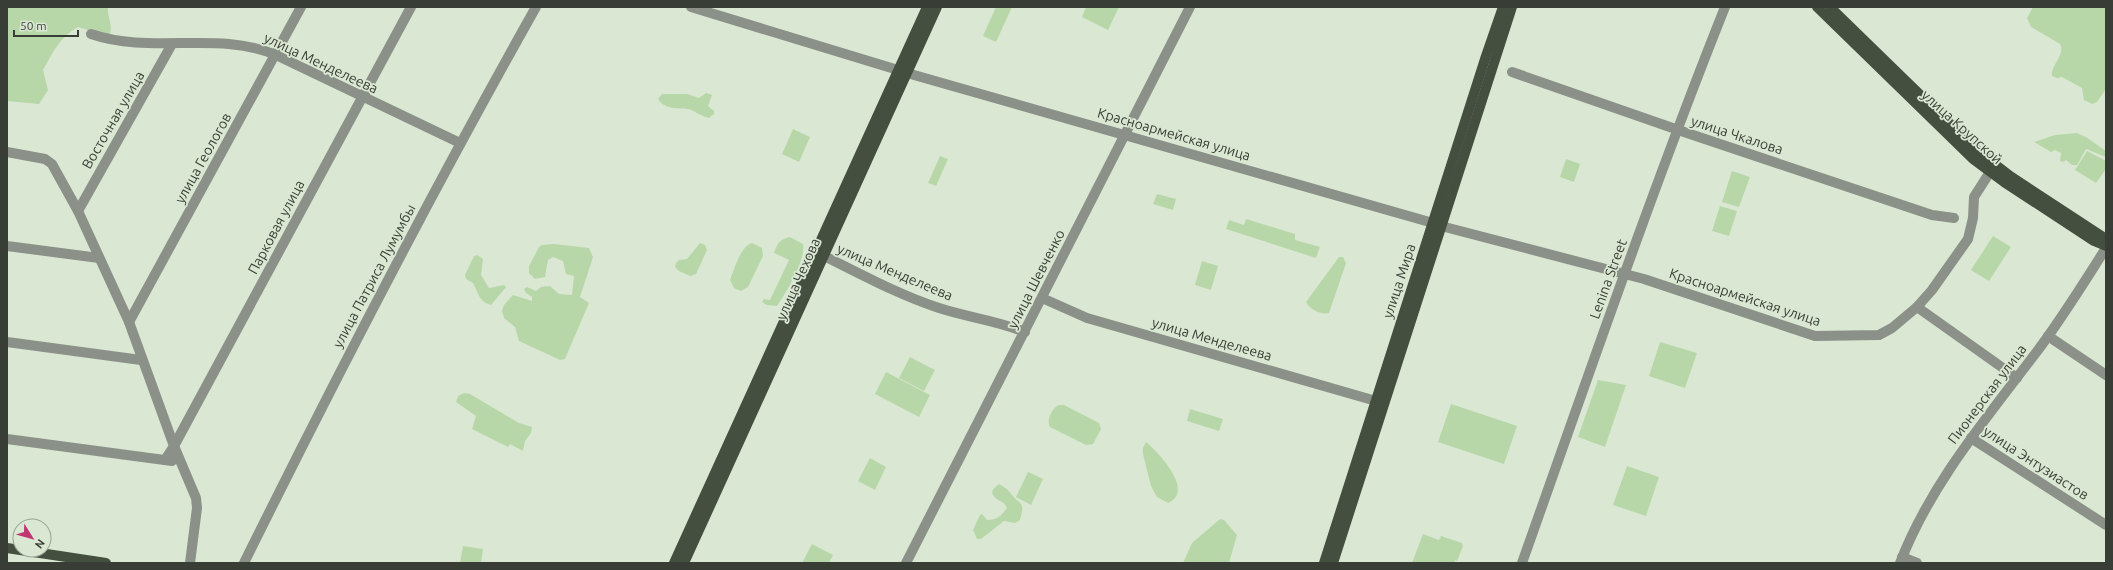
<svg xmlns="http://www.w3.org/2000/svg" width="2113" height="570" font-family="Ubuntu,sans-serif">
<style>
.green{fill:#b8d7a9}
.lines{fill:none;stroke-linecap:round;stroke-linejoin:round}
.minor{stroke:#8b9188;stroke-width:10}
.major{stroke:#454f40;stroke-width:10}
.labels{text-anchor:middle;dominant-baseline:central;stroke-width:3.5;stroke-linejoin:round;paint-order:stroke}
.street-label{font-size:14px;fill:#383e35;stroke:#dae8d3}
</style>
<rect width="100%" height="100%" fill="#dae8d3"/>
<!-- green -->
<g class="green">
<path d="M 7,7 L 108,7 C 107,17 113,25 110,34 L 104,35 L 78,27 C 61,36 52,53 43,70 L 48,90 L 39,104 L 7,101 Z"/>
<path d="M 996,7 L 1012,7 L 996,42 L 983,36 Z"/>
<path d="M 1086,7 L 1119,7 L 1108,30 L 1082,17 Z"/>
<path d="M 2033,7 L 2106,7 L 2106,89 L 2097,102 L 2092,104 L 2084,100 L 2082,88 L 2062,77 L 2057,78 L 2052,76 C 2050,65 2066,55 2060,44 L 2031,27 L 2027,18 Z"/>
<path d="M 706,93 L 712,95 L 708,106 L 714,111 L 714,114 L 709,118 C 703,117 691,109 688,109 C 678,108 665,110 658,99 L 662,94 L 687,94 L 699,98 Z"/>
<path d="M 793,129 L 810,137 L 799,162 L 782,154 Z"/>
<path d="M 2077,133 L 2086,137 L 2106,151 L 2106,157 L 2086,149 L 2077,165 L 2072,165 L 2066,160 L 2063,162 L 2060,161 L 2061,153 L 2055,150 L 2051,152 L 2034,142 L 2055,135 Z"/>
<path d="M 2087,151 L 2106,161 L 2106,169 L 2096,183 L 2075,170 Z"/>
<path d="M 940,156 L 948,159 L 936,186 L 928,183 Z"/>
<path d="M 1566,159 L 1580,164 L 1574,182 L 1560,177 Z"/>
<path d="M 1732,171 L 1750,177 L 1739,207 L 1722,202 Z"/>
<path d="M 1157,194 L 1176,199 L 1173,210 L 1153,204 Z"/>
<path d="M 1720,206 L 1737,211 L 1729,236 L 1712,231 Z"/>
<path d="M 1246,219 L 1295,234 L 1295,240 L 1320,247 L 1316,258 L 1226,229 L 1229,220 L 1244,225 Z"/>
<path d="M 1993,236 L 2011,247 L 1989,281 L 1971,270 Z"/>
<path d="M 790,237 L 803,244 C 806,260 786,293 777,306 L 767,305 L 762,302 L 764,299 L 770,300 L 789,260 L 774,253 C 777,243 781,239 790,237 Z"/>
<path d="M 700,243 L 705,245 L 707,250 L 696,274 L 690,276 L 679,271 L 675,267 L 676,263 L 679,260 L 687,259 Z"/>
<path d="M 752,243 L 762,248 L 763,256 L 748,287 L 741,291 L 734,288 L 730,280 C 735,268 740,247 752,243 Z"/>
<path d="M 554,244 L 589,248 L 593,257 L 580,297 L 589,303 L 565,359 L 560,360 L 519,341 L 515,327 L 504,318 L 502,311 L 504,305 L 513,295 L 532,301 L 532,297 L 526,293 L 524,289 L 527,287 L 536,291 L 541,287 L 550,286 L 559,294 L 572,295 L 574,276 L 566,274 L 563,261 L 553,257 L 548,260 L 545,277 L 535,279 L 529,273 L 529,266 L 539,247 L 542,245 Z"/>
<path d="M 477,255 L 483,259 L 481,275 L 489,288 L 504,285 L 506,287 L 491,305 C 479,302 478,292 473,283 L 466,279 L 465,275 L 474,256 Z"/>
<path d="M 1339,257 L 1343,257 L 1346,263 L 1329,313 C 1321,315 1309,309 1306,302 Z"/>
<path d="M 1202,261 L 1218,266 L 1211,290 L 1195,285 Z"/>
<path d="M 1660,342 L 1697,353 L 1685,388 L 1649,376 Z"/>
<path d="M 910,357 L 935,370 L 924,391 L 899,378 Z"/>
<path d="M 886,372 L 930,395 L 919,417 L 875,394 Z"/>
<path d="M 1598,380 L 1626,385 L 1605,447 L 1578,437 Z"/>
<path d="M 464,393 L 470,394 L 519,423 L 532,427 L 531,433 L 525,441 L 523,451 L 510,444 L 508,447 L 472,429 L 476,416 L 456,402 L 458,396 Z"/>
<path d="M 1451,404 L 1517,426 L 1504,464 L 1438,442 Z"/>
<path d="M 1059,405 L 1064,405 L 1099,423 L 1101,429 L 1093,444 L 1086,445 L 1050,427 C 1046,420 1052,408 1059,405 Z"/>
<path d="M 1190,409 L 1223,419 L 1219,431 L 1187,421 Z"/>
<path d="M 1146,442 C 1159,453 1195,491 1168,503 L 1157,497 L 1151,486 L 1143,454 L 1143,448 Z"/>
<path d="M 870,458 L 886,467 L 875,490 L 858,481 Z"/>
<path d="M 1627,466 L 1659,477 L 1646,516 L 1613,505 Z"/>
<path d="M 1028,472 L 1043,479 L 1031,505 L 1016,497 Z"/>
<path d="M 999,484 C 1005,487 1008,490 1012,495 C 1022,507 1025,501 1020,520 L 1015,523 L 1004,521 L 981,539 L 977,539 L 973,530 L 980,515 L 982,514 L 987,520 C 997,520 1001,516 1007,508 C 1005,501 995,501 992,493 L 993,489 Z"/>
<path d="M 1220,519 L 1224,520 L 1237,535 L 1229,563 L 1183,563 L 1192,543 Z"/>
<path d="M 1423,534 L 1439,540 L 1441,536 L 1462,543 L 1463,546 L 1457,561 L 1455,560 L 1454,563 L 1412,563 Z"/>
<path d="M 812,544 L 833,555 L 829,563 L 802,563 Z"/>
<path d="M 463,546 L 483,549 L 481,563 L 460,563 Z"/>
</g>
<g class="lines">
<!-- minor -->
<g class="minor">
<path d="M 691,7 L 898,70"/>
<path d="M 91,34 C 152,55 217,30 276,55 L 460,143"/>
<path d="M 1512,72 L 1687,133 L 1932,215 L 1954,218"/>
<path d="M 907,73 L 1433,223"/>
<path d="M 7,152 L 45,159 L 52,164 L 78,211 L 129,322 L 174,446 L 196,498 L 197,508 L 190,563"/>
<path d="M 78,211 L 172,44"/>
<path d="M 1441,226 L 1644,279 L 1815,336 L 1879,335 L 1892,328 L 1917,307 L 2017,378"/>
<path d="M 7,246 L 99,258"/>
<path d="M 824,256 C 861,274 897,294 936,307 C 965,317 996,320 1025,332"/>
<path d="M 1042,298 L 1087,318 L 1376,401"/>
<path d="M 1917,307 L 1932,290 L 1968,239 L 1973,218 L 1974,197 L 1990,172"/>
<path d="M 129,322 L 301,7"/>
<path d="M 2048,336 L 2106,375"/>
<path d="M 7,342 L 141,360"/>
<path d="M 1971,438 L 2106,525"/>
<path d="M 7,439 L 172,461"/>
<path d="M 165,460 L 174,446 L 411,7"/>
<path d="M 1902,557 L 1917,563"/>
<path d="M 244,563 C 337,375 433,190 536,7"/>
<path d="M 906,563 L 1190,7"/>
<path d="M 1522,563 C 1588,377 1652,190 1725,7"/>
<path d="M 1900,563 C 1930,485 1985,420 2035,354 C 2061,320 2083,284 2106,248"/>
</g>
<!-- major -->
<g class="major">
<path d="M 1817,7 L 1973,159 L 2004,182 L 2094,241 L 2106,246"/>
<path d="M 1830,7 L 1979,152 L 2010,176 L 2106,239"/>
<path d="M 7,548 L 106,563"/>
<path d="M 674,563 L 927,7"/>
<path d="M 684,563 L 937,7"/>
<path d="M 1324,563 L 1485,59 L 1503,7"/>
<path d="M 1333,563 L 1512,7"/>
</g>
</g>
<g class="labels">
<!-- street labels -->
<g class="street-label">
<text transform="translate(321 63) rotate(25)">улица Менделеева</text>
<text transform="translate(113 120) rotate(-60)">Восточная улица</text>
<text transform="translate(1962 127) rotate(42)">улица Крупской</text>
<text transform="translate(1174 134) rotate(16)">Красноармейская улица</text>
<text transform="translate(1737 135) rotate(18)">улица Чкалова</text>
<text transform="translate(203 158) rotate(-61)">улица Геологов</text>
<text transform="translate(276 227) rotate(-62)">Парковая улица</text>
<text transform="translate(895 272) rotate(23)">улица Менделеева</text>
<text transform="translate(374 276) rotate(-62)">улица Патриса Лумумбы</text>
<text transform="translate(798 279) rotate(-66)">улица Чехова</text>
<text transform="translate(1036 279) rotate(-63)">улица Шевченко</text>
<text transform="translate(1608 279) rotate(-70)">Lenina Street</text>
<text transform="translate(1399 281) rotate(-72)">улица Мира</text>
<text transform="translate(1745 297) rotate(18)">Красноармейская улица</text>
<text transform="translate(1212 339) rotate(16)">улица Менделеева</text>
<text transform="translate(1987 394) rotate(-53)">Пионерская улица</text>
<text transform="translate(2036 463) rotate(33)">улица Энтузиастов</text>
</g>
</g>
<!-- border -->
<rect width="2113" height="570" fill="none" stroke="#383e35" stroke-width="16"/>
<!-- north arrow -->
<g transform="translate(32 538) rotate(127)"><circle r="19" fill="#dae8d3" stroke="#99a494"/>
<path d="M0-3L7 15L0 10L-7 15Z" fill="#c03672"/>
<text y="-6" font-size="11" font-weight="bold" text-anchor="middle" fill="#383e35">N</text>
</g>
<!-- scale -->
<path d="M14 30v6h64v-6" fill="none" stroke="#383e35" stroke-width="2"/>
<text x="20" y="30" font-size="12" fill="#383e35" stroke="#dae8d3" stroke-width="3" paint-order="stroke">50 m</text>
</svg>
